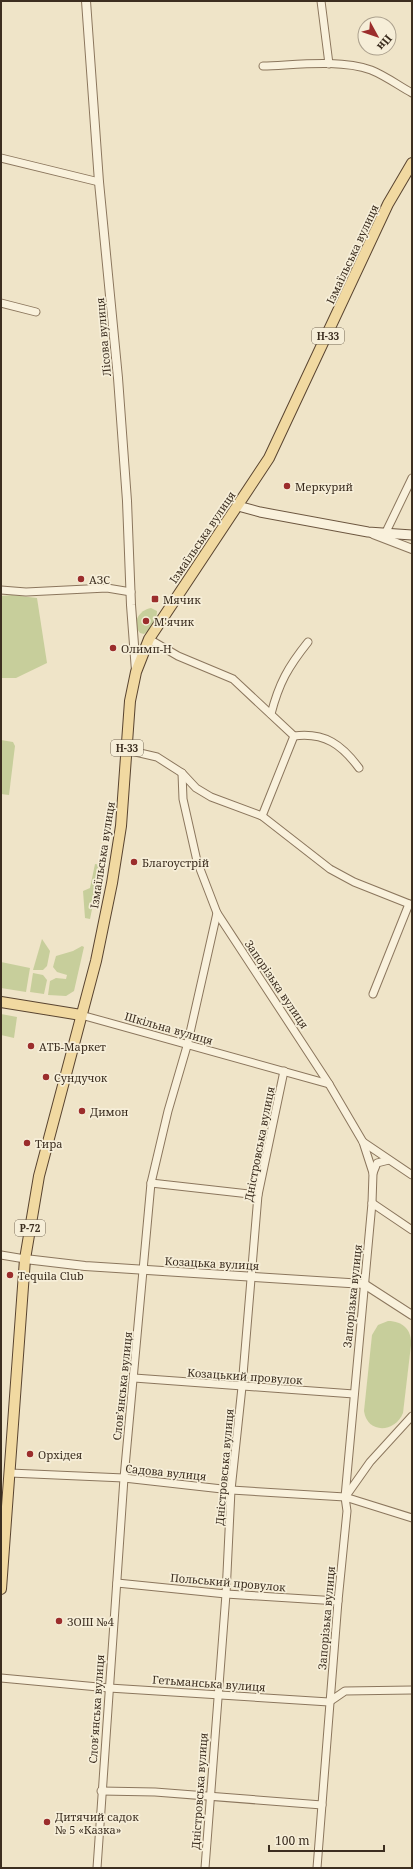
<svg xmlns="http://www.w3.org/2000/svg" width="413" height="1869" font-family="'Noto Serif',serif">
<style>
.green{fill:#c7ce9b}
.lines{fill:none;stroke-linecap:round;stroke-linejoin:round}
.minor-casing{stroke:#8b765d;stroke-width:9}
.tertiary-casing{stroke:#8b765d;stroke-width:10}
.secondary-casing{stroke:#6d5740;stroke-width:11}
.primary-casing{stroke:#594430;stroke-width:12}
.minor{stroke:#f9f1dc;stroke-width:7}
.tertiary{stroke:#f9f1dc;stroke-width:8}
.secondary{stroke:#f9f1dc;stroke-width:9}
.primary{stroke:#f1d9a1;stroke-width:10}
.poi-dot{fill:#9b2d2c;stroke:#f6eed8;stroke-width:1.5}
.labels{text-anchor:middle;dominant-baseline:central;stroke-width:3.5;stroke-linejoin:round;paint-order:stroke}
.shield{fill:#f6eed8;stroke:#746857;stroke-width:1}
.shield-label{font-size:10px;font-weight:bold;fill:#3c2e20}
.street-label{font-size:11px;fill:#3c2e20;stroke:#f6eed8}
.poi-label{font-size:11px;fill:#3c2e20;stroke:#f6eed8;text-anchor:start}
</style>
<rect width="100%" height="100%" fill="#efe4c8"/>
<!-- green -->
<g class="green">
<path d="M 12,595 L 37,598 L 47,663 L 16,678 L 1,678 L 1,596 Z"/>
<path d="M 151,608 L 157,611 C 157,620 150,630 144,634 L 140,633 C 131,623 139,610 151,608 Z"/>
<path d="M 1,740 L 13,742 L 15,746 L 9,795 L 1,794 Z"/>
<path d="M 95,864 L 101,865 L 90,919 L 85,918 L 83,891 L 90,888 Z"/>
<path d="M 42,939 L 50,951 L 47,966 L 43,970 L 33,970 Z"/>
<path d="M 82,946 L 84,947 L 74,991 L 66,996 L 48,995 L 50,981 L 56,978 L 66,979 L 67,975 L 57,972 L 53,967 L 56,956 L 73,951 Z"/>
<path d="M 1,962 L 30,968 L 26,992 L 1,988 Z"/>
<path d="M 33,973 L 43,975 L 47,980 L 44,994 L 30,992 Z"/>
<path d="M 1,1014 L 17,1017 L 14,1038 L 1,1035 Z"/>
<path d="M 388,1321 C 403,1321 412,1330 411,1345 L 403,1413 C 395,1433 367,1434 364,1411 L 372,1335 L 378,1325 Z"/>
</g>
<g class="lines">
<defs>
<g id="minor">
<path d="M 321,1 L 329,64"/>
<path d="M 263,66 C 296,65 340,59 371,70 C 386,76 399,86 412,93"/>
<path d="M 1,158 L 99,182"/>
<path d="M 1,303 L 36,312"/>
<path d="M 385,534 L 412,478"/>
<path d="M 1,590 L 26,592 L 107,588 L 131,592"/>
<path d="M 149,639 L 178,656 L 233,679 L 294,736 L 262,816"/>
<path d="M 271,714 C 279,683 288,667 308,642"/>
<path d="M 294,736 C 325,732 342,745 359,768"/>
<path d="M 127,750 L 157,757 L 182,773 L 196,788 L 211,797 L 262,816 L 330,869 L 354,882 L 412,905"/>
<path d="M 182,773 L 183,799 L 197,861 L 217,913 L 329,1084 L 363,1142 L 373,1173 L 372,1203 L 345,1497 L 347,1511 L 338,1601 L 317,1868"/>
<path d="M 373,994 L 409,904"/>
<path d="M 81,1015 L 329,1084"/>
<path d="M 363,1142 L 412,1175"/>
<path d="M 373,1173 L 377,1163 L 389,1160"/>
<path d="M 151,1183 L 258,1195"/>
<path d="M 372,1203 L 412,1230"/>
<path d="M 1,1255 L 25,1259"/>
<path d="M 134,1378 L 354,1394"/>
<path d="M 10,1473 L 124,1478 L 231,1490 L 345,1497 L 412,1518"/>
<path d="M 346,1496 L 370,1462 L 412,1416"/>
<path d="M 117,1583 L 226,1594 L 338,1601"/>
<path d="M 1,1678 L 109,1688 L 329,1702 L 345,1691 L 412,1690"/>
<path d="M 101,1791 L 155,1792 L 322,1805"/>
<path d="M 97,1868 L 124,1478 L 151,1183 L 168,1111 L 187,1046 L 217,913"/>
<path d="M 205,1868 L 226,1594 L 231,1490 L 242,1387 L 258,1195 L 284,1071"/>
</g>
<g id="tertiary">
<path d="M 86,1 L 99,182 L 118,378 L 127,501 L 131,605 L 136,671"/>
<path d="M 373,534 L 412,549"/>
<path d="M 25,1259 L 85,1266 L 364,1284 L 412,1315"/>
</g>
<path id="secondary" d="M 238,506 L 260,512 L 368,532 L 412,535"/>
<g id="primary">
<path d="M 1,1002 L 81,1015"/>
<path d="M 1,1589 L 25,1259 L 39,1176 L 96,961 L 112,883 L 121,826 L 130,701 L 136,672 L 149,639 L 269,458 L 388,204 L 412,163"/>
</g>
</defs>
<!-- minor casing -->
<use href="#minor" class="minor-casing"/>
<!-- tertiary casing -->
<use href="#tertiary" class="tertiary-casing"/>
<!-- secondary casing -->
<use href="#secondary" class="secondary-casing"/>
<!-- primary casing -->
<use href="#primary" class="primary-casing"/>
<!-- minor -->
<use href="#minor" class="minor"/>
<!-- tertiary -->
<use href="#tertiary" class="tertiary"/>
<!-- secondary -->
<use href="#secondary" class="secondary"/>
<!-- primary -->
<use href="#primary" class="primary"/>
</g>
<!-- markers -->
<g class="poi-dot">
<circle cx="287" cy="486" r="4"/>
<circle cx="81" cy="579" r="4"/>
<rect x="151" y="595" width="8" height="8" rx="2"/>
<circle cx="146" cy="621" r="4"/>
<circle cx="113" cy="648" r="4"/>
<circle cx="134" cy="862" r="4"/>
<circle cx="31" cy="1046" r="4"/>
<circle cx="46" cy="1077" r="4"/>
<circle cx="82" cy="1111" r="4"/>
<circle cx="27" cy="1143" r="4"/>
<circle cx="10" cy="1275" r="4"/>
<circle cx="30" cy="1454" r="4"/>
<circle cx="59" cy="1621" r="4"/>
<circle cx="47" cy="1822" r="4"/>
</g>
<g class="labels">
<!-- shield labels -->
<g class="shield">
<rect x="312" y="328" width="32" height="16" rx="3"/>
<rect x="111" y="740" width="32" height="16" rx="3"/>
<rect x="15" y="1220" width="30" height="16" rx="3"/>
</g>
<g class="shield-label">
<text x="328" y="336">Н-33</text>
<text x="127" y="748">Н-33</text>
<text x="30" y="1228">Р-72</text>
</g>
<!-- street labels -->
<g class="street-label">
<text transform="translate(352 254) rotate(-65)">Ізмаїльська вулиця</text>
<text transform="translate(103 337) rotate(-95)">Лісова вулиця</text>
<text transform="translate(202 537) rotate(-56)">Ізмаїльська вулиця</text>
<text transform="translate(102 855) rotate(-81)">Ізмаїльська вулиця</text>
<text transform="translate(277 984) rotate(56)">Запорізька вулиця</text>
<text transform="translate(169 1028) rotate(16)">Шкільна вулиця</text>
<text transform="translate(259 1144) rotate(-79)">Дністровська вулиця</text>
<text transform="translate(212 1263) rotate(3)">Козацька вулиця</text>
<text transform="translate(352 1296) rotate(-84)">Запорізька вулиця</text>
<text transform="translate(245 1376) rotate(4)">Козацький провулок</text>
<text transform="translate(122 1386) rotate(-84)">Словʼянська вулиця</text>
<text transform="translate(224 1467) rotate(-85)">Дністровська вулиця</text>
<text transform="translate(166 1472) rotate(6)">Садова вулиця</text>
<text transform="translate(228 1582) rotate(5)">Польський провулок</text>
<text transform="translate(326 1618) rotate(-85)">Запорізька вулиця</text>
<text transform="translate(209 1683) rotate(4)">Гетьманська вулиця</text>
<text transform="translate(96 1709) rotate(-86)">Словʼянська вулиця</text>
<text transform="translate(199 1791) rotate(-86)">Дністровська вулиця</text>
</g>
<!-- poi labels -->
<g class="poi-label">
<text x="295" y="486">Меркурий</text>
<text x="89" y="579">АЗС</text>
<text x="163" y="599">Мячик</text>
<text x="154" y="621">М'ячик</text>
<text x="121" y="648">Олимп-Н</text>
<text x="142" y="862">Благоустрій</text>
<text x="39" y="1046">АТБ-Маркет</text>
<text x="54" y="1077">Сундучок</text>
<text x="90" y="1111">Димон</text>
<text x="35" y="1143">Тира</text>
<text x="18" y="1275">Tequila Club</text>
<text x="38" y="1454">Орхідея</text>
<text x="67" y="1621">ЗОШ №4</text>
<text x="55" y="1816">Дитячий садок<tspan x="55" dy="13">№ 5 «Казка»</tspan></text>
</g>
</g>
<!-- border -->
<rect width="413" height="1869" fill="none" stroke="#3c2e20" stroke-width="4"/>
<!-- north arrow -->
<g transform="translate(377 36) rotate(130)"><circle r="19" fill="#f6eed8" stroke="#aca18e"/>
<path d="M0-3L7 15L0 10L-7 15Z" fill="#9b2d2c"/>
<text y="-6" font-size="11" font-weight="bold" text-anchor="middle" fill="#3c2e20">Пн</text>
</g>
<!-- scale -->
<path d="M269 1845v6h115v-6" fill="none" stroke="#3c2e20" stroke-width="2"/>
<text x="275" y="1845" font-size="12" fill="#3c2e20" stroke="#f6eed8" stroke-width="3" paint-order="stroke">100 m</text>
</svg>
